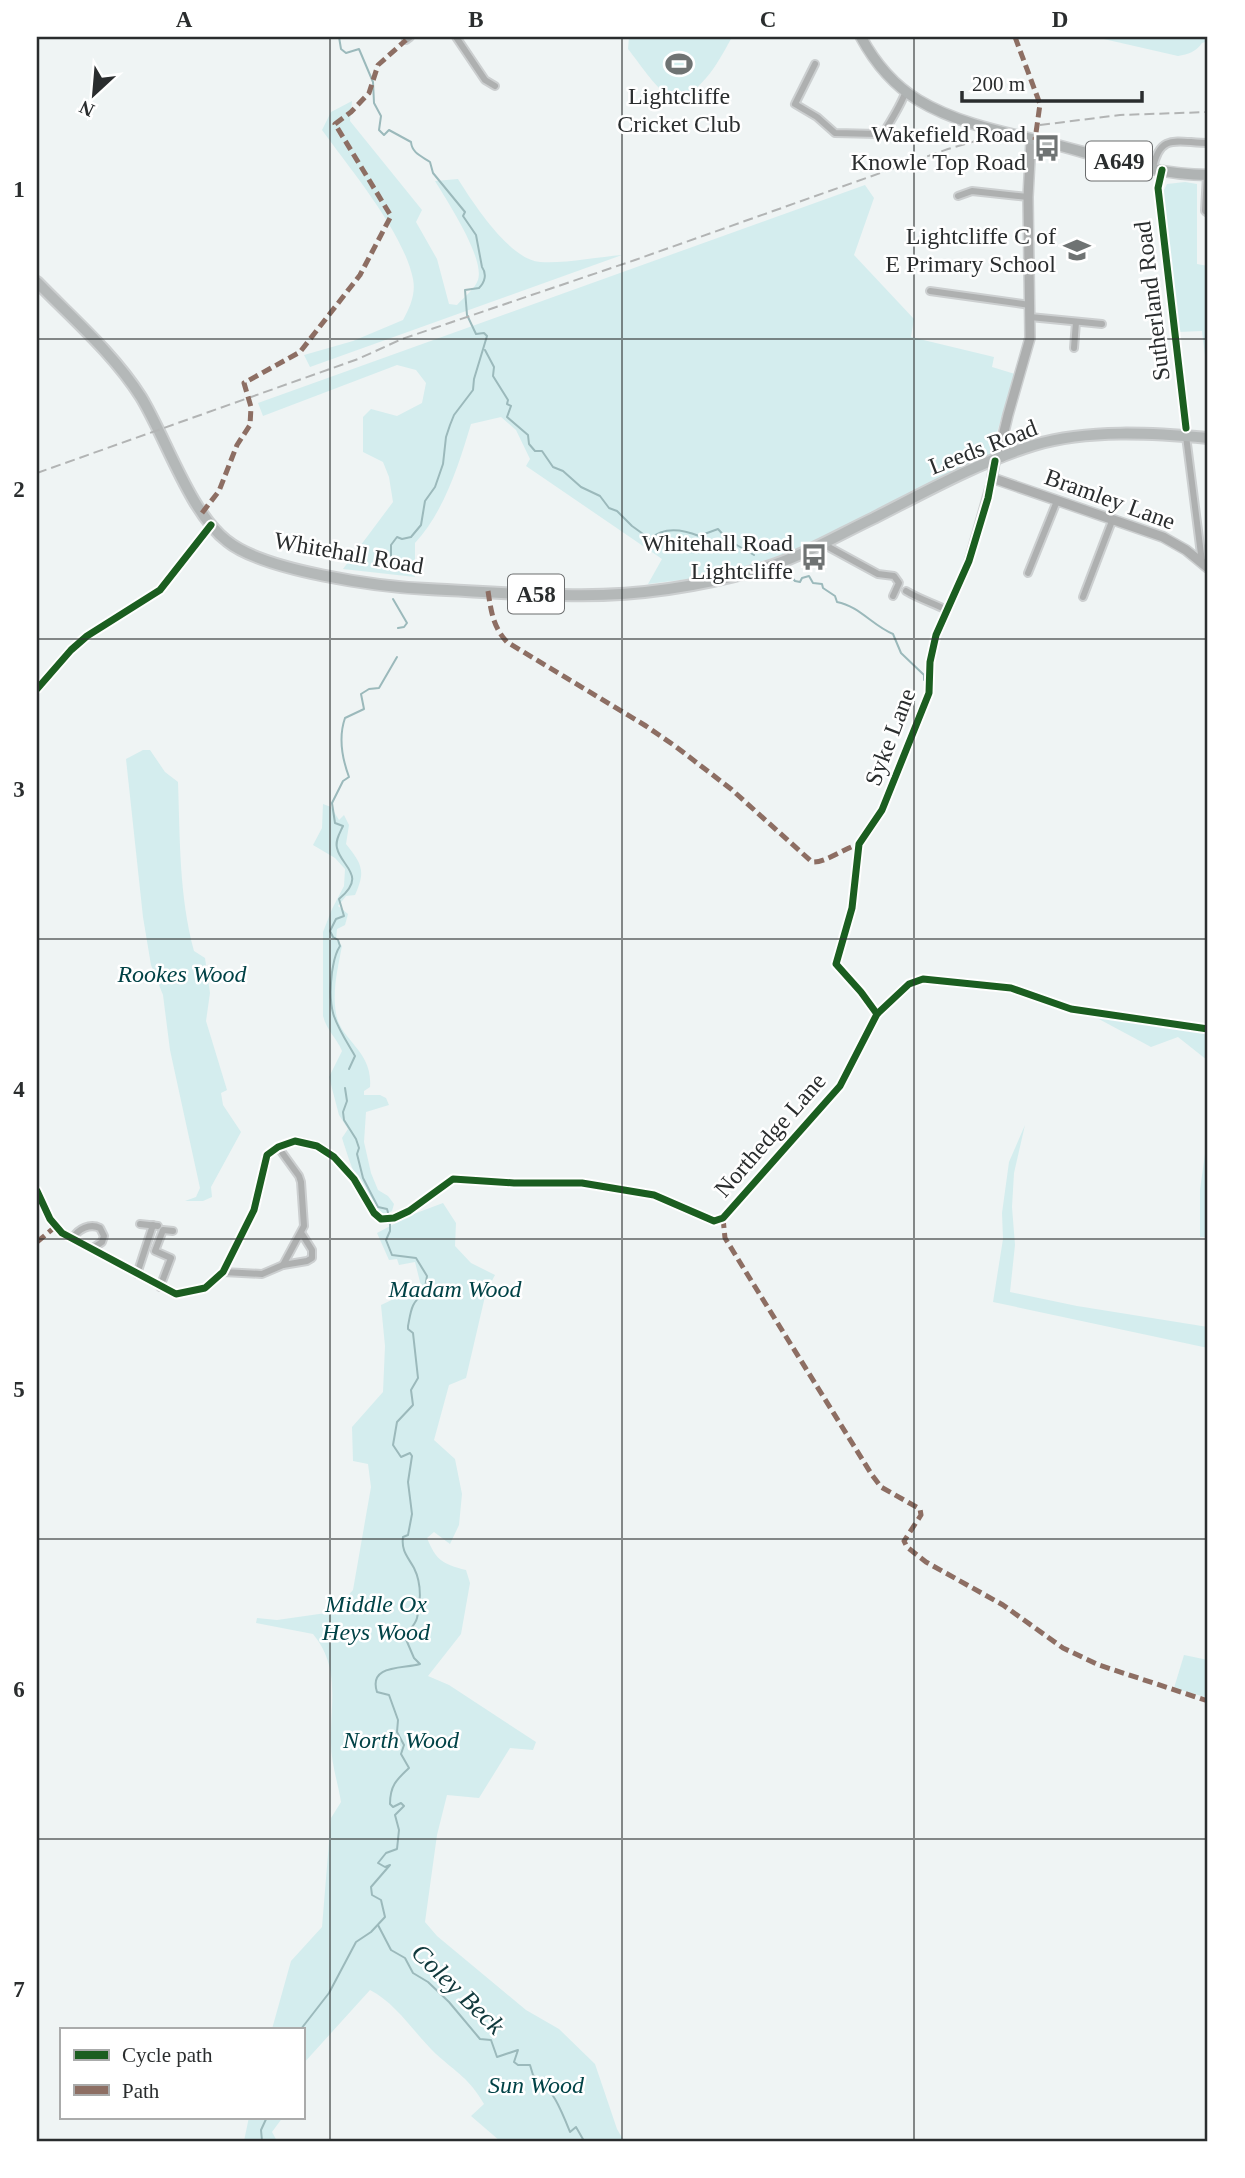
<svg xmlns="http://www.w3.org/2000/svg" width="1245" height="2178" font-family="'Times New Roman',serif">
<style>
.green{fill:#d4edee}
.lines{fill:none;stroke-linecap:round;stroke-linejoin:round}
.stream{stroke:#9bb9bb;stroke-width:2}
.street-casing{stroke:#cccfd0;stroke-width:10}
.secondary-casing{stroke:#cccfd0;stroke-width:12}
.primary-casing{stroke:#cccfd0;stroke-width:13}
.highway-casing{stroke:#cccfd0;stroke-width:14}
.street{stroke:#aeb0b0;stroke-width:6}
.secondary{stroke:#adafaf;stroke-width:9}
.primary{stroke:#afb3b3;stroke-width:10}
.highway{stroke:#b4b8b8;stroke-width:10}
.rail{stroke:#b2b4b4;stroke-width:2;stroke-dasharray:10 5;stroke-linecap:butt}
.quiet{stroke:#8d6e63;stroke-width:5;stroke-dasharray:10 5;stroke-linecap:butt}
.cycleway-casing{stroke:#fff;stroke-width:11}
.cycleway{stroke:#1b5e20;stroke-width:7}
.grid{fill:none;stroke:#2a2d2e;stroke-width:2;stroke-opacity:0.55}
.labels{text-anchor:middle;dominant-baseline:central;stroke-width:5;stroke-linejoin:round;paint-order:stroke}
.shield{fill:#fff;stroke:#6a6c6d;stroke-width:2}
.shield-label{font-size:23px;font-weight:bold;fill:#2a2d2e}
.poi-label{font-size:24px;fill:#2a2d2e;stroke:#fff;text-anchor:end}
.street-label{font-size:24px;fill:#2a2d2e;stroke:#fff}
.park-label{font-size:24px;font-style:italic;fill:#004246;stroke:#fff}
.water-label{font-size:26px;font-style:italic;fill:#11393c;stroke:#fff}
.neatline{fill:none;stroke:#2a2d2e;stroke-width:2.5}
.grid-label{font-size:23px;text-anchor:middle;font-weight:bold;fill:#2a2d2e}
</style>
<rect width="100%" height="100%" fill="#eff4f4"/>
<!-- green -->
<g class="green">
<path d="M 629,37 L 732,37 C 721,57 694,112 663,91 C 652,83 638,61 628,49 Z"/>
<path d="M 1095,37 L 1208,37 L 1208,41 L 1202,43 C 1196,52 1188,54 1178,56 Z"/>
<path d="M 352,101 L 350,121 L 422,210 L 416,222 L 437,259 L 449,304 L 457,305 C 463,298 475,289 478,280 C 485,258 447,201 435,181 L 458,179 C 473,203 510,260 540,262 C 563,264 597,257 622,255 L 310,367 L 304,355 L 353,341 L 403,320 C 410,307 416,294 413,279 C 404,233 350,169 322,130 L 331,112 Z"/>
<path d="M 1185,182 L 1197,184 L 1197,264 L 1208,266 L 1208,381 L 1202,331 L 1178,332 L 1163,192 L 1167,184 Z"/>
<path d="M 865,185 L 874,198 L 854,255 L 914,319 L 911,337 L 994,357 L 992,367 L 1015,374 L 990,455 L 929,483 L 799,550 L 713,576 L 648,584 L 662,559 L 526,466 L 530,459 L 516,430 L 501,417 L 471,424 C 459,464 444,512 415,543 L 415,577 L 343,569 L 393,502 L 389,477 L 383,462 L 363,452 L 363,417 L 371,409 L 397,416 L 422,403 L 426,383 L 416,370 L 397,365 L 263,416 L 258,403 Z"/>
<path d="M 143,750 L 150,750 L 165,772 L 178,782 C 180,838 179,896 194,951 L 205,958 L 210,993 L 206,1021 L 227,1090 L 221,1093 L 223,1105 L 241,1132 L 211,1187 L 212,1197 L 203,1201 L 185,1201 L 196,1197 L 200,1188 L 170,1050 L 163,995 L 151,965 L 143,917 L 126,759 Z"/>
<path d="M 323,804 L 331,807 L 339,820 L 344,815 L 349,825 L 346,844 C 362,864 366,871 355,895 L 346,896 L 338,906 L 348,914 L 345,925 L 337,929 L 336,940 L 342,946 C 338,967 332,991 336,1013 C 340,1041 373,1050 370,1087 L 364,1091 L 364,1095 L 380,1095 L 386,1098 L 389,1105 L 366,1112 L 364,1142 L 371,1173 L 378,1190 L 388,1196 L 394,1204 L 392,1211 L 382,1216 C 359,1192 352,1169 342,1138 L 348,1129 L 339,1115 L 329,1077 L 342,1051 C 336,1037 327,1031 323,1016 L 323,932 L 332,909 L 344,886 L 345,869 L 335,858 L 313,845 L 322,828 Z"/>
<path d="M 1097,1018 L 1208,1031 L 1208,1064 L 1207,1060 L 1178,1037 L 1151,1047 Z"/>
<path d="M 1025,1125 L 1014,1173 L 1012,1207 L 1015,1245 L 1010,1292 L 1077,1306 L 1208,1327 L 1208,1348 L 993,1302 L 1003,1239 L 1002,1213 L 1009,1162 Z"/>
<path d="M 1208,1132 L 1208,1233 L 1206,1237 L 1200,1237 L 1200,1190 Z"/>
<path d="M 443,1203 L 456,1223 L 455,1246 L 471,1263 L 495,1275 L 486,1292 L 466,1378 L 449,1385 L 434,1440 L 455,1459 L 462,1494 L 459,1525 L 450,1544 L 434,1532 L 427,1538 C 436,1560 442,1564 466,1570 L 470,1583 L 461,1634 L 428,1676 L 449,1685 L 536,1742 L 533,1750 L 510,1748 L 479,1798 L 447,1795 L 437,1835 L 425,1922 L 437,1936 L 526,2010 L 559,2029 L 595,2064 L 617,2129 L 624,2141 L 500,2141 L 471,2116 L 484,2104 C 470,2079 456,2072 436,2054 C 414,2033 397,2004 370,1990 L 303,2064 L 303,2029 L 272,2029 L 291,1961 L 322,1927 L 331,1818 L 341,1802 C 338,1783 331,1763 331,1743 C 330,1703 341,1668 313,1634 L 256,1623 L 257,1618 L 277,1620 L 333,1612 L 353,1590 L 371,1487 L 368,1464 L 353,1461 L 352,1427 L 383,1392 L 385,1346 L 381,1305 L 421,1286 L 415,1262 L 399,1265 L 397,1259 L 389,1260 L 377,1233 L 411,1215 Z"/>
<path d="M 1184,1655 L 1208,1660 L 1208,1698 L 1174,1688 Z"/>
<path d="M 249,2117 L 283,2117 L 272,2132 L 277,2141 L 244,2141 Z"/>
</g>
<g class="lines">
<!-- stream -->
<g class="stream">
<path d="M 339,37 L 341,49 L 346,53 L 359,49 L 373,82 L 374,103 L 381,116 L 379,130 L 384,135 L 389,130 L 411,142 C 412,153 421,156 430,162 L 433,173 L 465,212 L 463,216 L 476,235 L 482,267 C 487,274 485,282 479,288 L 465,290 L 467,315 L 476,334 L 484,333 L 487,336 L 474,379 L 473,390 L 454,415 L 450,425 L 446,437 L 443,464 L 435,487 L 425,501 L 421,525 L 411,537 L 402,539 L 397,537 L 391,545 L 391,558"/>
<path d="M 485,350 L 494,367 L 493,376 L 508,400 L 507,404 L 511,406 L 507,417 L 528,435 L 529,444 L 535,451 L 542,451 L 553,467 L 563,471 L 581,487 L 600,496 L 609,508 L 617,511 L 632,526 L 650,539 C 664,526 682,529 699,536 L 718,529 L 728,540 L 754,555"/>
<path d="M 788,573 L 795,581 L 800,582 L 802,578 L 809,576 L 813,583 L 822,584 L 823,588 L 835,596 L 837,602 C 859,606 873,626 893,634 L 901,653 L 924,675 L 924,680"/>
<path d="M 393,599 L 407,623 L 404,627 L 398,628"/>
<path d="M 349,1069 L 355,1056 C 335,1022 327,1013 332,972 C 334,962 334,955 340,946 L 338,940 L 333,937 L 330,931 L 336,919 L 344,916 L 339,899 C 368,875 341,867 337,848 C 335,840 340,833 343,826 L 335,823 L 332,803 L 343,781 L 349,777 C 342,758 338,738 345,718 L 364,709 L 361,694 L 369,689 L 379,688 L 397,657"/>
<path d="M 345,1088 L 347,1101 L 343,1112 L 344,1120 L 356,1139 L 359,1148 L 357,1154 L 363,1178 L 378,1207 L 387,1209 L 389,1216"/>
<path d="M 378,1925 L 391,1950 L 405,1958 L 413,1973 L 428,1982 L 449,2002 L 480,2039 L 491,2040 L 497,2057 L 518,2050 L 514,2062 L 518,2065 L 530,2065 L 533,2075 C 552,2086 562,2112 570,2132 L 576,2127 L 584,2141"/>
<path d="M 301,2029 L 329,1993 L 356,1942 L 371,1932 L 385,1917 L 381,1900 L 372,1895 L 371,1887 L 390,1865 L 385,1867 L 378,1863 L 386,1853 L 397,1849 L 399,1830 L 395,1815 L 404,1806 L 401,1803 L 393,1807 L 390,1804 C 390,1786 396,1780 409,1768 L 401,1754 L 404,1745 L 397,1732 L 398,1720 L 389,1695 L 377,1692 C 368,1664 404,1669 420,1664 L 414,1658 L 405,1637 C 408,1630 415,1626 417,1618 C 421,1601 422,1584 414,1568 C 408,1557 401,1551 403,1537 L 408,1535 L 412,1514 L 408,1482 L 412,1456 L 410,1453 L 401,1457 L 393,1445 L 397,1422 L 413,1405 L 411,1390 L 418,1378 L 413,1333 L 408,1329 L 408,1326 C 411,1311 411,1302 424,1294 L 427,1276 L 416,1258 L 392,1255 L 386,1240 L 390,1231 L 390,1222"/>
<path d="M 262,2141 L 261,2130 L 267,2117"/>
</g>
<defs>
<g id="street">
<path d="M 456,37 L 485,80 L 495,86"/>
<path d="M 406,40 L 410,37"/>
<path d="M 815,64 L 795,104 L 817,117 L 835,133 L 878,134 L 884,132 C 892,119 901,105 906,91"/>
<path d="M 1153,168 C 1160,132 1178,143 1208,143"/>
<path d="M 1162,170 L 1158,188 L 1186,428"/>
<path d="M 1207,175 L 1205,211 L 1208,213"/>
<path d="M 958,196 L 972,191 L 1028,197"/>
<path d="M 930,291 L 1030,305"/>
<path d="M 1030,317 L 1102,324"/>
<path d="M 1074,348 L 1076,322"/>
<path d="M 1186,436 L 1202,562"/>
<path d="M 823,544 L 878,574 L 894,576 L 899,583 L 893,596"/>
<path d="M 1028,573 L 1057,501"/>
<path d="M 906,591 C 919,599 933,603 947,610"/>
<path d="M 1083,597 L 1112,521"/>
<path d="M 37,689 L 71,650 L 87,636 L 160,590 L 211,525"/>
<path d="M 877,1014 L 861,992 L 836,964 L 852,908 L 859,844 L 882,810 L 929,693 L 930,662 L 936,635 L 967,566 L 992,478"/>
<path d="M 37,1191 L 50,1219 L 62,1233 L 176,1294 L 205,1288 L 223,1272 L 254,1210 L 267,1155 L 278,1147 L 295,1141 L 317,1146 L 334,1157 L 354,1179 L 374,1213 L 381,1219 L 394,1218 L 409,1211 L 453,1179 L 514,1183 L 582,1183 L 654,1195 L 714,1221 L 723,1218 L 840,1086 L 877,1014 L 909,984 L 923,979 L 1011,988 L 1071,1009 L 1208,1029"/>
<path d="M 140,1224 L 158,1226"/>
<path d="M 73,1238 C 78,1229 90,1223 100,1228 L 104,1236 L 102,1242 L 93,1248"/>
<path d="M 283,1265 L 307,1261 L 312,1258 L 312,1250 L 302,1234"/>
<path d="M 223,1272 L 262,1274 L 283,1265 L 304,1226 L 301,1182 L 299,1176 L 278,1147"/>
<path d="M 137,1274 L 153,1225"/>
<path d="M 160,1287 L 171,1258 L 155,1251 L 163,1230 L 173,1231"/>
</g>
<g id="secondary">
<path d="M 1002,457 L 1002,440 L 1008,415 L 1030,338 L 1028,197 L 1031,140"/>
<path d="M 995,461 L 992,478 L 1163,537 L 1186,550 L 1208,568"/>
</g>
<path id="primary" d="M 861,37 C 875,63 892,84 918,100 C 956,123 1002,132 1045,142 C 1098,155 1153,175 1208,175"/>
<path id="highway" d="M 37,282 C 73,319 113,353 141,397 C 166,438 190,513 227,541 C 264,571 379,587 428,589 C 473,591 518,595 563,595 C 628,597 694,588 757,570 C 798,559 836,536 874,518 C 925,492 979,462 1034,445 C 1089,429 1152,433 1208,438"/>
</defs>
<!-- street casing -->
<use href="#street" class="street-casing"/>
<!-- secondary casing -->
<use href="#secondary" class="secondary-casing"/>
<!-- primary casing -->
<use href="#primary" class="primary-casing"/>
<!-- highway casing -->
<use href="#highway" class="highway-casing"/>
<!-- street -->
<use href="#street" class="street"/>
<!-- secondary -->
<use href="#secondary" class="secondary"/>
<!-- primary -->
<use href="#primary" class="primary"/>
<!-- highway -->
<use href="#highway" class="highway"/>
<!-- rail -->
<g class="rail">
<path d="M 1040,125 L 1120,115 L 1208,112"/>
<path d="M 37,473 L 358,359 L 402,339 L 635,260 L 948,149 L 986,138"/>
</g>
<!-- quiet -->
<g class="quiet">
<path d="M 1015,37 L 1040,104 L 1035,140"/>
<path d="M 202,513 L 219,491 L 237,445 L 250,425 L 251,407 L 244,383 L 300,352 L 360,275 L 391,216 L 335,124 L 351,112 L 369,93 L 378,65 L 406,40"/>
<path d="M 488,591 C 491,611 493,627 507,642 L 646,726 L 675,746 L 731,789 L 812,862 C 825,863 845,848 859,844"/>
<path d="M 723,1218 L 725,1238 L 749,1277 L 872,1475 L 881,1487 L 920,1509 L 921,1515 L 904,1541 L 907,1547 L 926,1562 L 1003,1605 L 1063,1648 L 1099,1665 L 1208,1701"/>
<path d="M 37,1242 L 55,1227"/>
</g>
<defs>
<g id="cycleway">
<path d="M 1162,170 L 1158,188 L 1186,428"/>
<path d="M 37,689 L 71,650 L 87,636 L 160,590 L 211,525"/>
<path d="M 877,1014 L 861,992 L 836,964 L 852,908 L 859,844 L 882,810 L 929,693 L 930,662 L 936,635 L 969,561 L 988,498 L 995,461"/>
<path d="M 37,1191 L 50,1219 L 62,1233 L 176,1294 L 205,1288 L 223,1272 L 254,1210 L 267,1155 L 278,1147 L 295,1141 L 317,1146 L 334,1157 L 354,1179 L 374,1213 L 381,1219 L 394,1218 L 409,1211 L 453,1179 L 514,1183 L 582,1183 L 654,1195 L 714,1221 L 723,1218 L 840,1086 L 877,1014 L 909,984 L 923,979 L 1011,988 L 1071,1009 L 1208,1029"/>
</g>
</defs>
<!-- cycleway casing -->
<use href="#cycleway" class="cycleway-casing"/>
<!-- cycleway -->
<use href="#cycleway" class="cycleway"/>
</g>
<!-- grid -->
<path class="grid" d="M 330,37 L 330,2141M 622,37 L 622,2141M 914,37 L 914,2141M 37,339 L 1208,339M 37,639 L 1208,639M 37,939 L 1208,939M 37,1239 L 1208,1239M 37,1539 L 1208,1539M 37,1839 L 1208,1839"/>
<!-- icons -->
<defs>
<symbol id="stadium-bare" viewBox="-9 -9 18 18"><path d="M0-5a6.5 5 0 1 0 0 10a6.5 5 0 1 0 0-10ZM-3.5-1.8h7v3.6h-7Z" fill="#6f7373" stroke="#fff" stroke-width="2.5" paint-order="stroke"/></symbol>
<symbol id="bus-bare" viewBox="-9 -9 18 18"><path d="M-5-6H5V4H4V6H2V4H-2V6H-4V4H-5ZM-3.5-4V0h7V-4ZM-3.5 1.2v1.5H-2V1.2ZM2 1.2v1.5H3.5V1.2Z" fill="#6f7373" stroke="#fff" stroke-width="2.5" paint-order="stroke"/></symbol>
<symbol id="school-bare" viewBox="-9 -9 18 18"><path d="M0-5L7-2L0 1L-7-2ZM-4 1L0 2.5L4 1V4Q0 6-4 4Z" fill="#6f7373" stroke="#fff" stroke-width="2.5" paint-order="stroke"/></symbol>
</defs>
<g fill-rule="evenodd">
<use href="#stadium-bare" x="660" y="45" width="38" height="38"/>
<use href="#bus-bare" x="1028" y="129" width="38" height="38"/>
<use href="#school-bare" x="1058" y="231" width="38" height="38"/>
<use href="#bus-bare" x="795" y="538" width="38" height="38"/>
</g>
<g class="labels">
<!-- shield labels -->
<g class="shield">
<rect x="1086" y="141.5" width="66" height="39" rx="5"/>
<rect x="508" y="574.5" width="56" height="39" rx="5"/>
</g>
<g class="shield-label">
<text x="1119" y="161">A649</text>
<text x="536" y="594">A58</text>
</g>
<!-- poi labels -->
<g class="poi-label">
<text x="679" y="96" text-anchor="middle">Lightcliffe<tspan x="679" dy="28">Cricket Club</tspan></text>
<text x="1026" y="134">Wakefield Road<tspan x="1026" dy="28">Knowle Top Road</tspan></text>
<text x="1056" y="236">Lightcliffe C of<tspan x="1056" dy="28">E Primary School</tspan></text>
<text x="793" y="543">Whitehall Road<tspan x="793" dy="28">Lightcliffe</tspan></text>
</g>
<!-- street labels -->
<g class="street-label">
<text transform="translate(1152 301) rotate(-97)">Sutherland Road</text>
<text transform="translate(983 447) rotate(-21)">Leeds Road</text>
<text transform="translate(1110 499) rotate(20)">Bramley Lane</text>
<text transform="translate(349 553) rotate(10)">Whitehall Road</text>
<text transform="translate(890 737) rotate(-69)">Syke Lane</text>
<text transform="translate(770 1135) rotate(-49)">Northedge Lane</text>
</g>
<!-- park labels -->
<g class="park-label">
<text x="182" y="974">Rookes Wood</text>
<text x="455" y="1289">Madam Wood</text>
<text x="376" y="1604">Middle Ox<tspan x="376" dy="28">Heys Wood</tspan></text>
<text x="401" y="1740">North Wood</text>
<text x="536" y="2085">Sun Wood</text>
</g>
<!-- water labels -->
<g class="water-label">
<text transform="translate(458 1989) rotate(44)">Coley Beck</text>
</g>
</g>
<!-- border -->
<rect width="1245" height="2178" fill="none" stroke="#ffffff" stroke-width="77"/>
<!-- legend -->
<rect x="60" y="2028" width="245" height="91" fill="#ffffff" stroke="#aaabab" stroke-width="2"/>
<rect x="74" y="2050" width="35" height="10" fill="#1b5e20" stroke="#aaabab" stroke-width="2"/>
<text x="122" y="2062" font-size="21" fill="#2a2d2e">Cycle path</text>
<rect x="74" y="2085" width="35" height="10" fill="#8d6e63" stroke="#aaabab" stroke-width="2"/>
<text x="122" y="2098" font-size="21" fill="#2a2d2e">Path</text>
<!-- north arrow -->
<g transform="translate(94 94) rotate(206)" stroke="#ffffff" stroke-width="5" paint-order="stroke">
<path d="M0-5L12 26L0 18L-12 26Z" fill="#2a2d2e"/>
<text y="-10" font-size="19" font-weight="bold" text-anchor="middle" fill="#2a2d2e">N</text>
</g>
<!-- scale -->
<path d="M962 91v10h180v-10" fill="none" stroke="#2a2d2e" stroke-width="3.5"/>
<text x="972" y="91" font-size="21" fill="#2a2d2e" stroke="#ffffff" stroke-width="5" paint-order="stroke">200 m</text>
<rect x="38" y="38" width="1168" height="2102" class="neatline"/>
<g class="grid-label">
<text x="184" y="27">A</text>
<text x="476" y="27">B</text>
<text x="768" y="27">C</text>
<text x="1060" y="27">D</text>
<text x="19" y="197">1</text>
<text x="19" y="497">2</text>
<text x="19" y="797">3</text>
<text x="19" y="1097">4</text>
<text x="19" y="1397">5</text>
<text x="19" y="1697">6</text>
<text x="19" y="1997">7</text>
</g>
</svg>
